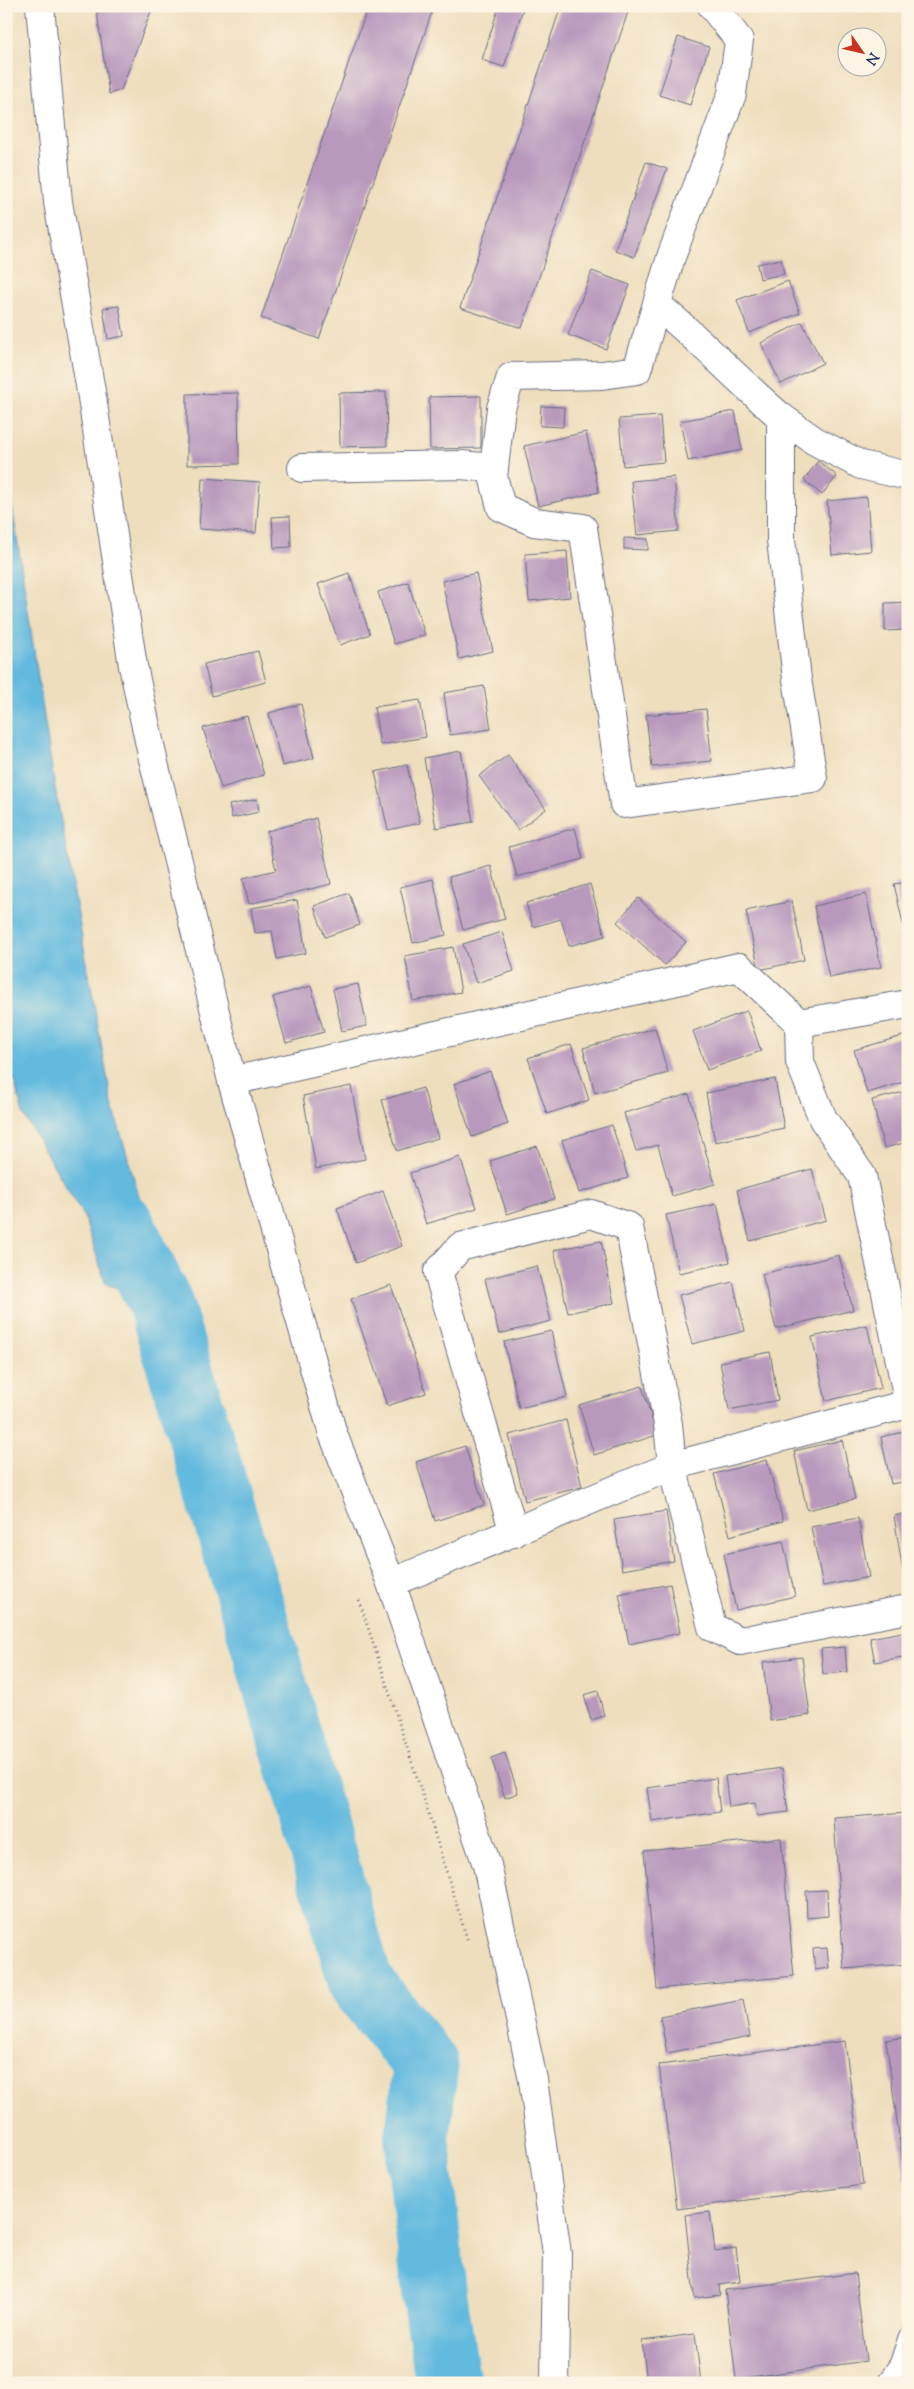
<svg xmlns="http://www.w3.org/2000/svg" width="914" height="2389" font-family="'Sorts Mill Goudy',serif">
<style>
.water{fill:#62badf;stroke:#3e749e}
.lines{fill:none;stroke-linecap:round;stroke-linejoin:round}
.river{stroke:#62badf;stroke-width:65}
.building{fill:#b899bd}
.lane-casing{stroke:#656c7f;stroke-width:20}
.street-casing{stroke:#656c7f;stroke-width:30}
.path{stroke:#656c7f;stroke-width:3;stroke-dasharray:1 4;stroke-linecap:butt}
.lane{stroke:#fff;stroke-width:18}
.street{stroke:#fff;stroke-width:28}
</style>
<rect width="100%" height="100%" fill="#fcf5e5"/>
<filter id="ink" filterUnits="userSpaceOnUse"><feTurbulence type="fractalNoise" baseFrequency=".02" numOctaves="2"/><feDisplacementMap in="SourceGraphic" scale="10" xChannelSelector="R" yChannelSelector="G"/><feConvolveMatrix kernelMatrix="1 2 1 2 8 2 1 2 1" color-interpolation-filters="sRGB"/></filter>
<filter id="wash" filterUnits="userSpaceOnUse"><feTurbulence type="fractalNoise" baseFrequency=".0096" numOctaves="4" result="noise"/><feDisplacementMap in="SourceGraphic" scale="20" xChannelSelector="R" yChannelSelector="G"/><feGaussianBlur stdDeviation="1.12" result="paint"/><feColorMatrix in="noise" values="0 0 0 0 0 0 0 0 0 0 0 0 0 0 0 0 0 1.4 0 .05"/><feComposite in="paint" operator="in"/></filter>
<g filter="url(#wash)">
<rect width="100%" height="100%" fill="#efdebd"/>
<!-- water -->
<path class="water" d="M 6,465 L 53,776 L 112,1104 L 159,1264 L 160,1303 L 106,1284 L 84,1217 L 23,1114 L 6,1048 Z"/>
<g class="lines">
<!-- river -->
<path class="river" d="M 121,1223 L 160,1303 L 252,1607 L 361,1983 L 426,2065 L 417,2141 L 435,2297 L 448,2383"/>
</g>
<g id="blocks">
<!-- building -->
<g class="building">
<path d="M 96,6 L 153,6 L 121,90 L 109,94 Z"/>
<path d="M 368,6 L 434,6 L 319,339 L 261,318 Z"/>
<path d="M 499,6 L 524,6 L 504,67 L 482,60 Z"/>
<path d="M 561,6 L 630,6 L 522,328 L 460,308 Z"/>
<path d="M 678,37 L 709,47 L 690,105 L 659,95 Z"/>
<path d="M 646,162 L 667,169 L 634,257 L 615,250 Z"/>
<path d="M 781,259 L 784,274 L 760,279 L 757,264 Z"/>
<path d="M 592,271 L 630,285 L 606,349 L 568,335 Z"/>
<path d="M 788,281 L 800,313 L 749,333 L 737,300 Z"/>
<path d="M 119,306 L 124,336 L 108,339 L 103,308 Z"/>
<path d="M 802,322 L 823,363 L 781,384 L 761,343 Z"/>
<path d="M 386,392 L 387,446 L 340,447 L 339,393 Z"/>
<path d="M 238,393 L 239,464 L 187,465 L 187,394 Z"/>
<path d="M 481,396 L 481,448 L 430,449 L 429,397 Z"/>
<path d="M 541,406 L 564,407 L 563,427 L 540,426 Z"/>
<path d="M 735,411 L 742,450 L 688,461 L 680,421 Z"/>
<path d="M 660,416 L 664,462 L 623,466 L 619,419 Z"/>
<path d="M 586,432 L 599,492 L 538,506 L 524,446 Z"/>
<path d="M 818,461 L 837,476 L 822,495 L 804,480 Z"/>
<path d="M 674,477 L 679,531 L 637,535 L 631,481 Z"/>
<path d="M 202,478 L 260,482 L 256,533 L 199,529 Z"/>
<path d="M 867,497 L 871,551 L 832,555 L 827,501 Z"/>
<path d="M 290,516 L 291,547 L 274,548 L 272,517 Z"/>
<path d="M 624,538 L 648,539 L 648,550 L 624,549 Z"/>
<path d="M 567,551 L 570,597 L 529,601 L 525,554 Z"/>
<path d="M 349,573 L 370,634 L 340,645 L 318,584 Z"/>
<path d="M 476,573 L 493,651 L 459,659 L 442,581 Z"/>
<path d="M 408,582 L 425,635 L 394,644 L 378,592 Z"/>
<path d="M 908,602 L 908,630 L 885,631 L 885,603 Z"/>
<path d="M 258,651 L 266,682 L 212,696 L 204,664 Z"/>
<path d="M 484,686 L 491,729 L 450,735 L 444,693 Z"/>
<path d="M 420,700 L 426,737 L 380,745 L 374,707 Z"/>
<path d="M 301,704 L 314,758 L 282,766 L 269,713 Z"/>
<path d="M 706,709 L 712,761 L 652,767 L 646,715 Z"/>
<path d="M 247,716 L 264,775 L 221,788 L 203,728 Z"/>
<path d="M 461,751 L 473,822 L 436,828 L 424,758 Z"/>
<path d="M 508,755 L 546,809 L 518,830 L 479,776 Z"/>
<path d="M 407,765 L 420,823 L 388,830 L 375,772 Z"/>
<path d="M 257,799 L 259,812 L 232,818 L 229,805 Z"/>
<path d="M 316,818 L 331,884 L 249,904 L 243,878 L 276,870 L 267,831 Z"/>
<path d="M 575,828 L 583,859 L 517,877 L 509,847 Z"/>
<path d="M 491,866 L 505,919 L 463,930 L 449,877 Z"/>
<path d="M 433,879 L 446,935 L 413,943 L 400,887 Z"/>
<path d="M 908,882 L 908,941 L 907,941 L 894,884 Z"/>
<path d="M 590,884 L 605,936 L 569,946 L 561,919 L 533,927 L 526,903 Z"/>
<path d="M 349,893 L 360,925 L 325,937 L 314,906 Z"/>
<path d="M 866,894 L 881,967 L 829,978 L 814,906 Z"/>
<path d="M 638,898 L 686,942 L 665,965 L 617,922 Z"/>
<path d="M 297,900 L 306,953 L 277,959 L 272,931 L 255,933 L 251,908 Z"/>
<path d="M 792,901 L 804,960 L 759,970 L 746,911 Z"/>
<path d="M 502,932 L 514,971 L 476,983 L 463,944 Z"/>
<path d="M 453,947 L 461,992 L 413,1001 L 405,956 Z"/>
<path d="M 358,984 L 367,1026 L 342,1031 L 333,989 Z"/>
<path d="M 311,986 L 324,1032 L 286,1043 L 273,997 Z"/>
<path d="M 747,1011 L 761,1051 L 707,1070 L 693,1031 Z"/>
<path d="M 655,1028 L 668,1073 L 595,1093 L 583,1048 Z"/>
<path d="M 906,1035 L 908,1081 L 867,1093 L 854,1050 Z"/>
<path d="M 571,1044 L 589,1100 L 547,1114 L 528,1058 Z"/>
<path d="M 490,1071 L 508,1124 L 472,1137 L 454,1084 Z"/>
<path d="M 775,1079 L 784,1128 L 715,1142 L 706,1093 Z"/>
<path d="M 351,1086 L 365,1159 L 316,1169 L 303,1096 Z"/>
<path d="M 423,1088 L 438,1138 L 397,1151 L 382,1100 Z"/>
<path d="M 908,1091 L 908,1142 L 884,1148 L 872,1100 Z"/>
<path d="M 689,1094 L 715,1184 L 672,1196 L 658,1145 L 636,1151 L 624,1113 Z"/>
<path d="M 612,1125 L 628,1178 L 579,1193 L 562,1140 Z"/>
<path d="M 537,1146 L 554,1199 L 507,1214 L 490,1161 Z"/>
<path d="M 460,1157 L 477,1208 L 426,1224 L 410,1173 Z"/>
<path d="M 812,1169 L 826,1220 L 750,1241 L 737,1190 Z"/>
<path d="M 383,1191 L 402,1246 L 356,1263 L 337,1208 Z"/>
<path d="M 717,1204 L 730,1262 L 679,1273 L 666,1215 Z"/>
<path d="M 601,1241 L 614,1303 L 568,1313 L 554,1250 Z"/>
<path d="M 839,1255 L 853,1310 L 776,1329 L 762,1274 Z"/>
<path d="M 537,1266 L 551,1321 L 499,1334 L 485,1279 Z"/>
<path d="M 733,1282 L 745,1331 L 692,1344 L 679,1295 Z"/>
<path d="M 391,1285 L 426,1393 L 387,1406 L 351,1299 Z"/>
<path d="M 867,1325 L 881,1388 L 826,1401 L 812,1337 Z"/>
<path d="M 551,1331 L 567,1397 L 519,1408 L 504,1342 Z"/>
<path d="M 770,1352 L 778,1400 L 729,1410 L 720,1362 Z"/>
<path d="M 642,1386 L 657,1435 L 594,1455 L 579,1405 Z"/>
<path d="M 566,1420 L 582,1487 L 525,1501 L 509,1435 Z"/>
<path d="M 908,1431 L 908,1481 L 891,1484 L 881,1437 Z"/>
<path d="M 842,1440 L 855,1499 L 807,1510 L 794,1451 Z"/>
<path d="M 465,1446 L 484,1505 L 435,1521 L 416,1462 Z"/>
<path d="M 767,1460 L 783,1521 L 730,1536 L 714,1474 Z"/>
<path d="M 666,1511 L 674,1561 L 622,1570 L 614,1520 Z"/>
<path d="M 908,1513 L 908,1571 L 903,1572 L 894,1516 Z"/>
<path d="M 858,1518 L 869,1577 L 823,1586 L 811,1527 Z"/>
<path d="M 783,1541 L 795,1596 L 736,1610 L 724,1554 Z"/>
<path d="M 670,1584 L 680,1633 L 629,1644 L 619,1594 Z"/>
<path d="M 908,1631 L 908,1656 L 875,1662 L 870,1638 Z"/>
<path d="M 845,1647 L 847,1672 L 823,1674 L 821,1649 Z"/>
<path d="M 802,1657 L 810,1715 L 770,1721 L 763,1662 Z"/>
<path d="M 598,1691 L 604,1716 L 591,1720 L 584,1695 Z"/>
<path d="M 505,1753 L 518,1793 L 505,1798 L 491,1758 Z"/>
<path d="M 782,1768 L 788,1812 L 757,1816 L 755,1803 L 729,1807 L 725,1776 Z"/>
<path d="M 716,1778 L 720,1812 L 652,1822 L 647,1788 Z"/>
<path d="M 908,1813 L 908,1964 L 844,1969 L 834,1818 Z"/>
<path d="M 781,1838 L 794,1976 L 657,1989 L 644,1851 Z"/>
<path d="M 827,1890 L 828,1916 L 807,1918 L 806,1891 Z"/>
<path d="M 827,1948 L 829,1968 L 815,1970 L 813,1949 Z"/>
<path d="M 743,2000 L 750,2037 L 667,2053 L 660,2016 Z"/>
<path d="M 908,2037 L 908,2180 L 905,2180 L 886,2040 Z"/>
<path d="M 845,2041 L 863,2185 L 677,2209 L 659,2065 Z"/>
<path d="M 710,2212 L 715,2251 L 736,2248 L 740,2282 L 719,2285 L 720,2295 L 694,2298 L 685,2215 Z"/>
<path d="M 855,2273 L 866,2361 L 736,2379 L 725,2290 Z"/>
<path d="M 695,2334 L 701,2383 L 647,2383 L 642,2341 Z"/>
</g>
</g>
</g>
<g filter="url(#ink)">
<use href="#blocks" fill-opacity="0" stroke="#656c7f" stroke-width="1"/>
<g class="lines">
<defs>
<path id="lane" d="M 886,2383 L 899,2363 L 908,2336"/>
<g id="street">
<path d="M 40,6 L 58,202 L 91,391 L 133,666 L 153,759 L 232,1081 L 333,1434 L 391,1583 L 487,1865 L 533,2080 L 557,2254 L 555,2383"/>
<path d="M 657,305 C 701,340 738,381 781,417 L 781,540 L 797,679 L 813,778 L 624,804 L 583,528 L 534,522 L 501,507 L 493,476 L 494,468 L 501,408 L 511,377 L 602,375 L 637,370 L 671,257 L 732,94 L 739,40 L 712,6"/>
<path d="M 781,417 L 815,441 L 861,465 L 908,476"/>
<path d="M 302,468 L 461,465 L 494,468"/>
<path d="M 799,1023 L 800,1062 L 823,1119 L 862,1176 L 908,1400"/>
<path d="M 232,1081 L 739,967 L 799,1023 L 908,1004"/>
<path d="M 514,1533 L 438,1272 L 460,1247 L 591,1214 L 629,1227 L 668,1424 L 672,1466 L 712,1627 L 740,1641 L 908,1609"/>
<path d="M 391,1583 L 672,1466 L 908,1404"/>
</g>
</defs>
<!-- lane casing -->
<use href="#lane" class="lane-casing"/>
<!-- street casing -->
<use href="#street" class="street-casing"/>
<!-- path -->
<path class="path" d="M 359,1600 L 429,1815 L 468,1942"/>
<!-- lane -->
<use href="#lane" class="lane"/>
<!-- street -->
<use href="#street" class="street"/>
</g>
</g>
<!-- margin -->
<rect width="914" height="2389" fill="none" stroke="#fcf5e5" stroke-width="25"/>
<!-- north arrow -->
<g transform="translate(862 52) rotate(124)"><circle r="24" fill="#fcf5e5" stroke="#a2a6af"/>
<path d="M0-4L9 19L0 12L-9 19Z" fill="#c8321e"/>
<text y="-8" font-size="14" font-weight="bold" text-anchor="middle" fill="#1b2f5e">N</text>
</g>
</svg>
